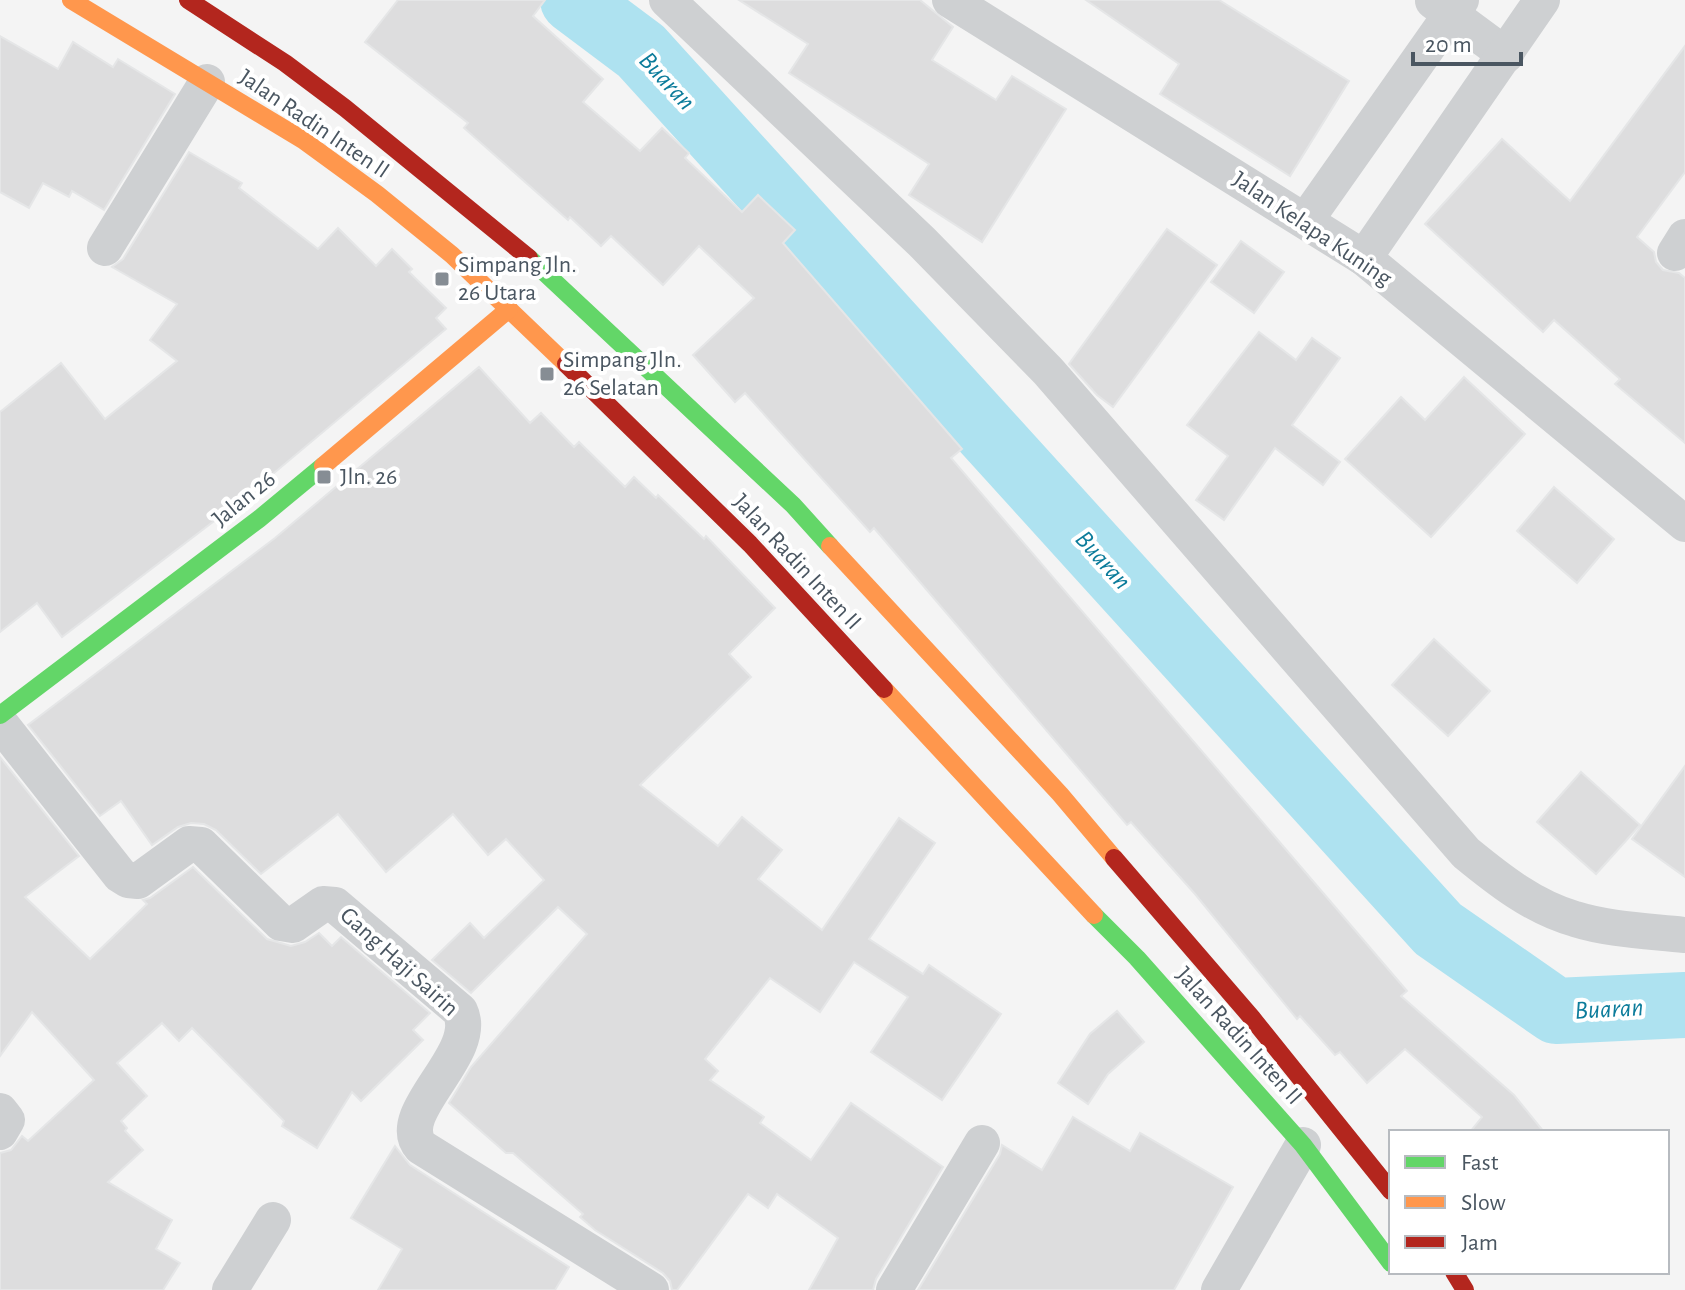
<svg xmlns="http://www.w3.org/2000/svg" width="1685" height="1290" font-family="'Alegreya Sans',sans-serif">
<style>
.lines{fill:none;stroke-linecap:round;stroke-linejoin:round}
.river{stroke:#aee2f0;stroke-width:66}
.building{fill:#ddddde;stroke:#e5e6e7;stroke-width:2}
.street{stroke:#ced0d2;stroke-width:36}
.fast{stroke:#63d668;stroke-width:18}
.slow{stroke:#ff974d;stroke-width:18}
.jam{stroke:#b3261e;stroke-width:18}
.poi-dot{fill:#868d94;stroke:#fff;stroke-width:3}
.labels{text-anchor:middle;dominant-baseline:central;stroke-width:8;stroke-linejoin:round;paint-order:stroke}
.street-label{font-size:24px;fill:#4a5661;stroke:#fff}
.poi-label{font-size:24px;fill:#4a5661;stroke:#fff;text-anchor:start}
.water-label{font-size:26px;font-style:italic;fill:#0c7c9b;stroke:#fff}
</style>
<rect width="100%" height="100%" fill="#f4f4f4"/>
<g class="lines">
<!-- river -->
<path class="river" d="M 573,0 L 641,51 L 1438,929 L 1556,1011 L 1685,1005"/>
</g>
<!-- building -->
<g class="building">
<path d="M 398,0 L 545,0 L 533,16 L 603,79 L 583,102 L 640,151 L 662,128 L 689,153 L 685,158 L 742,212 L 758,195 L 795,230 L 783,243 L 962,449 L 951,458 L 1407,991 L 1401,996 L 1514,1095 L 1544,1132 L 1470,1132 L 1482,1117 L 1405,1049 L 1367,1083 L 1340,1052 L 1335,1055 L 1300,1016 L 1297,1019 L 1195,894 L 1131,822 L 1127,825 L 874,528 L 870,532 L 745,393 L 735,402 L 693,355 L 754,298 L 699,246 L 663,285 L 611,236 L 601,246 L 570,217 L 568,220 L 464,128 L 468,123 L 365,42 Z"/>
<path d="M 739,0 L 920,0 L 953,27 L 932,60 L 996,100 L 1012,76 L 1066,109 L 982,242 L 909,195 L 929,164 L 789,73 L 808,44 Z"/>
<path d="M 1086,0 L 1219,0 L 1349,81 L 1290,176 L 1160,94 L 1179,64 Z"/>
<path d="M 0,36 L 58,69 L 73,42 L 113,67 L 118,59 L 175,94 L 104,210 L 72,191 L 69,197 L 43,183 L 29,208 L 0,192 Z"/>
<path d="M 1685,46 L 1685,172 L 1637,237 L 1654,252 L 1656,262 L 1663,270 L 1679,273 L 1685,278 L 1685,443 L 1615,384 L 1620,379 L 1554,320 L 1543,332 L 1425,224 L 1502,139 L 1570,201 Z"/>
<path d="M 189,152 L 242,183 L 239,188 L 318,249 L 338,228 L 376,266 L 392,249 L 412,269 L 409,272 L 446,308 L 436,318 L 446,329 L 243,499 L 62,637 L 37,603 L 0,632 L 0,412 L 61,363 L 105,419 L 177,361 L 150,340 L 177,304 L 112,267 L 123,259 Z"/>
<path d="M 1167,229 L 1217,265 L 1113,407 L 1097,395 L 1069,364 Z"/>
<path d="M 1241,241 L 1284,272 L 1254,313 L 1211,282 Z"/>
<path d="M 1259,332 L 1296,360 L 1312,338 L 1340,358 L 1292,425 L 1340,462 L 1323,485 L 1275,448 L 1224,520 L 1196,500 L 1228,456 L 1187,425 Z"/>
<path d="M 479,367 L 530,423 L 541,413 L 574,447 L 579,442 L 625,487 L 634,477 L 656,498 L 658,495 L 704,539 L 706,536 L 775,608 L 729,654 L 751,677 L 640,785 L 718,846 L 742,817 L 782,850 L 758,879 L 822,930 L 899,818 L 935,843 L 869,939 L 923,974 L 929,965 L 1001,1014 L 942,1100 L 871,1052 L 908,997 L 854,962 L 820,1012 L 770,978 L 705,1059 L 718,1071 L 710,1080 L 764,1117 L 760,1123 L 811,1160 L 851,1103 L 943,1167 L 876,1279 L 873,1290 L 809,1290 L 838,1238 L 777,1194 L 768,1208 L 748,1194 L 677,1290 L 672,1290 L 670,1281 L 663,1273 L 595,1230 L 580,1217 L 583,1214 L 513,1153 L 506,1153 L 449,1103 L 471,1067 L 587,934 L 558,907 L 471,993 L 432,960 L 470,923 L 484,938 L 544,880 L 506,839 L 488,855 L 453,814 L 386,872 L 338,814 L 261,874 L 216,830 L 204,824 L 191,823 L 178,827 L 152,845 L 121,801 L 100,816 L 28,725 L 275,538 Z"/>
<path d="M 1464,377 L 1525,434 L 1431,537 L 1345,459 L 1401,397 L 1425,420 Z"/>
<path d="M 1554,487 L 1614,539 L 1577,583 L 1517,531 Z"/>
<path d="M 1434,639 L 1490,691 L 1448,736 L 1392,685 Z"/>
<path d="M 0,757 L 79,856 L 25,897 L 90,959 L 147,904 L 143,900 L 150,898 L 193,867 L 267,939 L 291,946 L 305,942 L 319,933 L 332,946 L 341,937 L 430,1013 L 413,1030 L 423,1040 L 361,1101 L 352,1092 L 317,1148 L 282,1126 L 284,1121 L 192,1028 L 179,1041 L 162,1023 L 117,1063 L 147,1096 L 121,1121 L 127,1128 L 125,1131 L 143,1150 L 108,1182 L 172,1220 L 156,1249 L 180,1263 L 163,1290 L 0,1290 L 0,1153 L 11,1150 L 22,1136 L 28,1141 L 94,1080 L 32,1012 L 0,1056 Z"/>
<path d="M 1685,766 L 1685,877 L 1632,839 Z"/>
<path d="M 1581,772 L 1640,825 L 1596,874 L 1537,822 Z"/>
<path d="M 1117,1011 L 1144,1042 L 1108,1074 L 1088,1104 L 1058,1083 L 1090,1034 Z"/>
<path d="M 1073,1117 L 1130,1151 L 1140,1133 L 1233,1187 L 1174,1290 L 918,1290 L 1000,1154 L 1002,1145 L 1042,1170 Z"/>
<path d="M 395,1146 L 410,1165 L 569,1267 L 555,1290 L 378,1290 L 402,1249 L 351,1218 Z"/>
</g>
<g class="lines">
<!-- street -->
<g class="street">
<path d="M 667,0 L 922,242 L 1048,371 L 1466,853 C 1499,880 1533,907 1575,919 C 1610,930 1649,931 1685,935"/>
<path d="M 950,0 L 1364,258 L 1685,524"/>
<path d="M 1433,1 L 1506,55"/>
<path d="M 1306,220 L 1461,0"/>
<path d="M 105,248 L 207,82"/>
<path d="M 1675,253 L 1685,237"/>
<path d="M 1364,258 L 1542,0"/>
<path d="M 0,723 L 120,875 L 128,880 L 138,881 L 189,844 L 201,845 L 281,923 L 293,925 L 323,904 L 335,905 L 460,1011 C 481,1054 391,1113 421,1147 L 651,1290"/>
<path d="M 0,1111 L 7,1120 L 0,1132"/>
<path d="M 230,1290 L 273,1220"/>
<path d="M 894,1290 L 982,1143"/>
<path d="M 1219,1290 L 1303,1145"/>
</g>
<!-- fast -->
<g class="fast">
<path d="M 529,258 L 793,505 L 830,546"/>
<path d="M 0,715 L 259,519 L 323,466"/>
<path d="M 1094,915 L 1137,958 L 1303,1145 L 1391,1263"/>
</g>
<!-- slow -->
<g class="slow">
<path d="M 71,0 L 303,140 L 377,194 L 452,255 L 566,364"/>
<path d="M 323,466 L 509,309"/>
<path d="M 830,546 L 1060,794 L 1114,858"/>
<path d="M 884,689 L 1094,915"/>
</g>
<!-- jam -->
<g class="jam">
<path d="M 188,0 L 285,63 L 345,108 L 529,258"/>
<path d="M 566,364 L 750,544 L 884,689"/>
<path d="M 1114,858 L 1252,1018 L 1391,1191"/>
<path d="M 1454,1272 L 1465,1290"/>
</g>
</g>
<!-- markers -->
<g class="poi-dot">
<rect x="434" y="271" width="16" height="16" rx="4"/>
<rect x="539" y="366" width="16" height="16" rx="4"/>
<rect x="316" y="469" width="16" height="16" rx="4"/>
</g>
<g class="labels">
<!-- street labels -->
<g class="street-label">
<text transform="translate(314 124) rotate(34)">Jalan Radin Inten II</text>
<text transform="translate(1312 229) rotate(34)">Jalan Kelapa Kuning</text>
<text transform="translate(244 499) rotate(-39)">Jalan 26</text>
<text transform="translate(797 562) rotate(47)">Jalan Radin Inten II</text>
<text transform="translate(399 962) rotate(42)">Gang Haji Sairin</text>
<text transform="translate(1239 1036) rotate(48)">Jalan Radin Inten II</text>
</g>
<!-- poi labels -->
<g class="poi-label">
<text x="458" y="265">Simpang Jln.<tspan x="458" dy="28">26 Utara</tspan></text>
<text x="563" y="360">Simpang Jln.<tspan x="563" dy="28">26 Selatan</tspan></text>
<text x="340" y="477">Jln. 26</text>
</g>
<!-- water labels -->
<g class="water-label">
<text transform="translate(667 81) rotate(47)">Buaran</text>
<text transform="translate(1103 560) rotate(48)">Buaran</text>
<text transform="translate(1609 1009) rotate(-3)">Buaran</text>
</g>
</g>
<!-- legend -->
<rect x="1389" y="1130" width="280" height="144" fill="#ffffff" stroke="#b7bbc0" stroke-width="2"/>
<rect x="1405" y="1156" width="40" height="12" fill="#63d668" stroke="#b7bbc0" stroke-width="2"/>
<text x="1461" y="1170" font-size="24" fill="#4a5661">Fast</text>
<rect x="1405" y="1196" width="40" height="12" fill="#ff974d" stroke="#b7bbc0" stroke-width="2"/>
<text x="1461" y="1210" font-size="24" fill="#4a5661">Slow</text>
<rect x="1405" y="1236" width="40" height="12" fill="#b3261e" stroke="#b7bbc0" stroke-width="2"/>
<text x="1461" y="1250" font-size="24" fill="#4a5661">Jam</text>
<!-- scale -->
<path d="M1413 52v12h108v-12" fill="none" stroke="#4a5661" stroke-width="4"/>
<text x="1425" y="52" font-size="24" fill="#4a5661" stroke="#ffffff" stroke-width="6" paint-order="stroke">20 m</text>
</svg>
